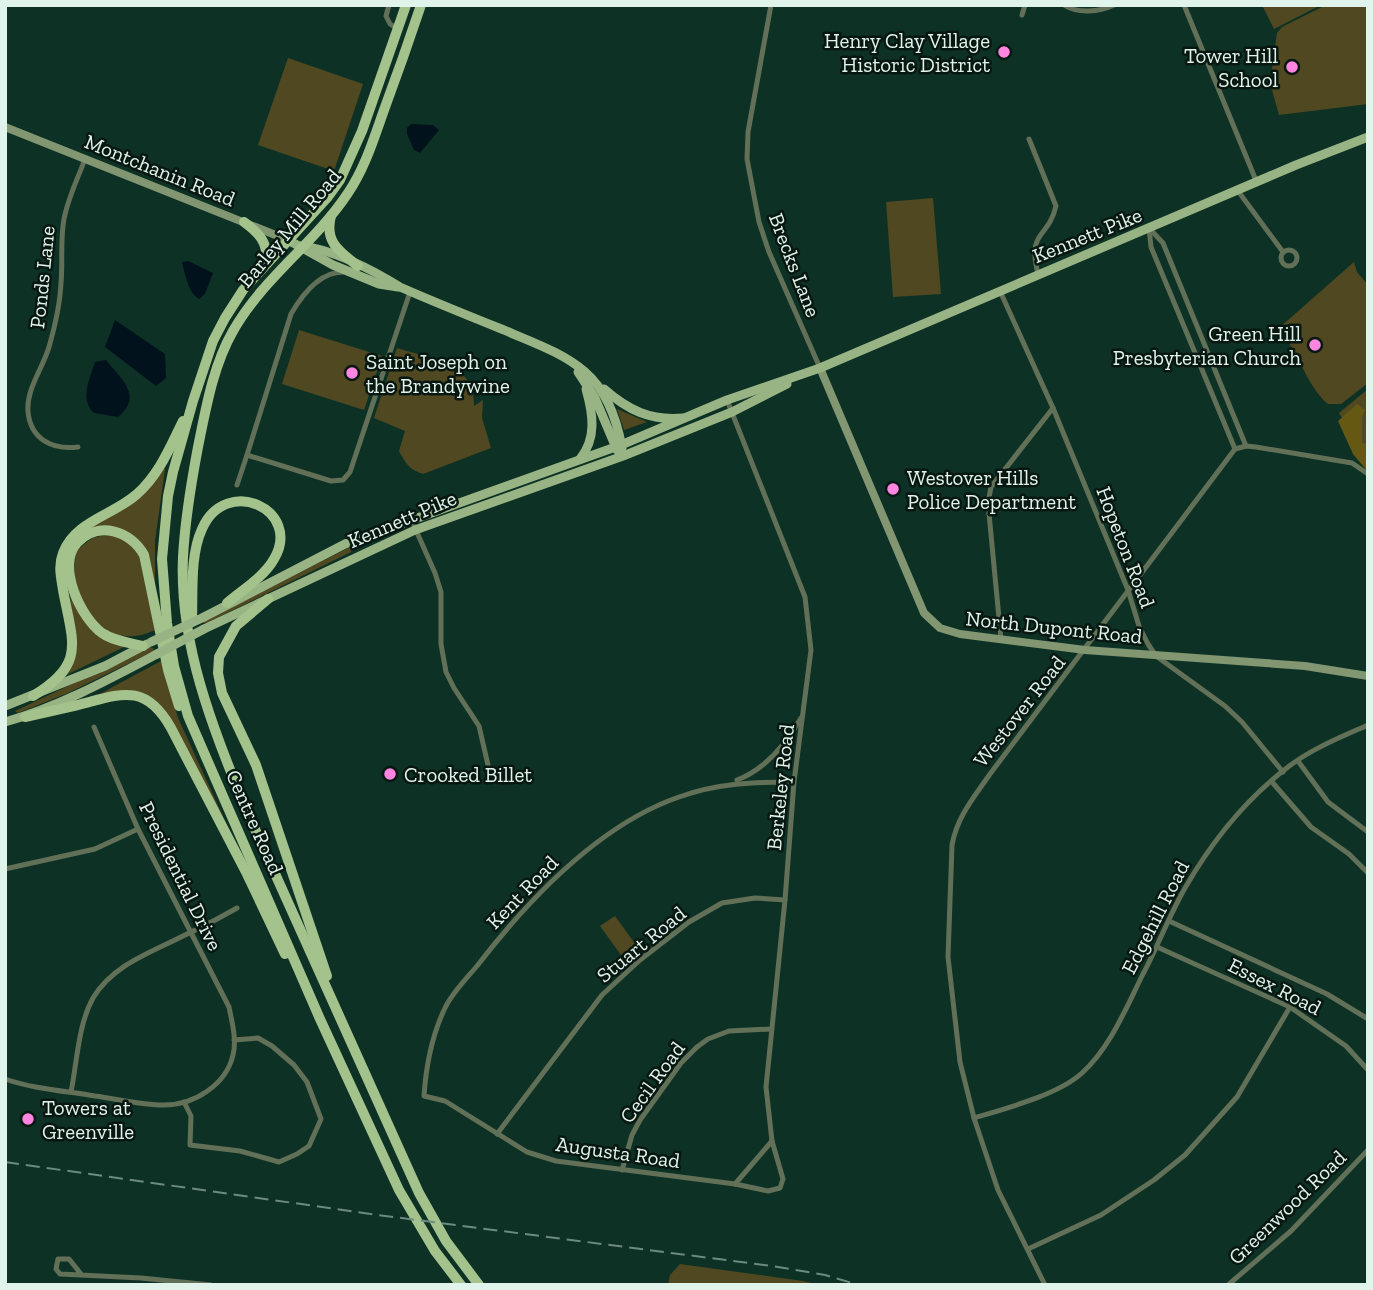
<svg xmlns="http://www.w3.org/2000/svg" width="1373" height="1290" font-family="'Zilla Slab',serif">
<style>
.green{fill:#504820}
.forest{fill:#655813}
.water{fill:#01121c}
.lines{fill:none;stroke-linecap:round;stroke-linejoin:round}
.minor{stroke:#627058;stroke-width:5}
.secondary{stroke:#819671;stroke-width:8}
.primary{stroke:#99b484;stroke-width:9}
.trunk{stroke:#a4c28c;stroke-width:10}
.rail{stroke:#6d8a7f;stroke-width:2;stroke-dasharray:14 7;stroke-linecap:butt}
.primary-bridge{stroke:#99b484;stroke-width:9}
.poi-dot{fill:#fe86e0;stroke:#081711;stroke-width:2.5}
.labels{text-anchor:middle;dominant-baseline:central;stroke-width:5;stroke-linejoin:round;paint-order:stroke}
.poi-label{font-size:21px;fill:#e0f4eb;stroke:#081711;text-anchor:start}
.street-label{font-size:21px;fill:#e0f4eb;stroke:#081711}
</style>
<rect width="100%" height="100%" fill="#0d3225"/>
<!-- green -->
<g class="green">
<path d="M 1262,5 L 1321,5 L 1274,29 Z"/>
<path d="M 1326,5 L 1368,5 L 1368,104 L 1279,115 L 1270,83 L 1277,33 L 1282,27 Z"/>
<path d="M 288,58 L 363,84 L 334,171 L 258,145 Z"/>
<path d="M 933,198 L 941,294 L 893,297 L 886,202 Z"/>
<path d="M 1354,262 L 1357,272 L 1368,285 L 1368,383 L 1341,404 L 1328,404 C 1309,388 1302,362 1288,342 C 1283,336 1280,335 1279,328 Z"/>
<path d="M 299,330 L 382,356 L 364,410 L 282,384 Z"/>
<path d="M 397,348 C 431,359 476,363 474,406 L 483,400 L 482,418 L 491,448 L 423,474 C 410,470 405,463 399,451 L 405,431 L 374,418 Z"/>
<path d="M 1368,389 L 1368,460 L 1339,413 Z"/>
<path d="M 617,409 L 647,422 L 624,430 Z"/>
<path d="M 161,468 L 165,469 L 155,541 L 155,584 L 153,584 C 149,566 147,538 126,532 C 115,529 103,530 92,527 Z"/>
<path d="M 109,534 L 121,537 L 138,551 L 155,630 C 103,656 64,597 77,550 L 92,538 Z"/>
<path d="M 350,547 L 352,548 L 351,552 L 211,621 L 206,624 L 202,622 Z"/>
<path d="M 69,589 L 75,603 L 124,647 L 66,675 L 74,625 Z"/>
<path d="M 151,647 L 154,649 L 152,652 L 68,693 L 18,713 L 15,711 Z"/>
<path d="M 161,661 L 178,718 L 237,847 L 155,701 L 96,696 Z"/>
<path d="M 615,916 L 636,945 L 621,955 L 600,926 Z"/>
<path d="M 680,1264 L 803,1281 L 820,1285 L 668,1285 L 670,1275 Z"/>
</g>
<!-- forest -->
<path class="forest" d="M 1357,404 L 1365,410 L 1362,417 L 1362,443 L 1368,444 L 1368,472 L 1353,454 L 1338,421 Z"/>
<!-- water -->
<g class="water">
<path d="M 411,124 L 433,125 L 439,130 L 420,153 L 414,150 L 407,134 L 407,128 Z"/>
<path d="M 188,261 L 213,273 L 205,294 L 199,299 C 188,292 185,274 182,262 Z"/>
<path d="M 115,320 L 165,354 L 166,378 L 156,386 L 105,347 Z"/>
<path d="M 106,360 C 121,379 144,396 118,417 L 94,413 C 79,400 90,378 95,362 Z"/>
</g>
<g class="lines">
<!-- minor -->
<g class="minor">
<path d="M 389,5 L 386,16 L 390,24 L 398,29"/>
<path d="M 771,5 L 748,132 L 747,159 L 759,222 L 769,252 L 820,368"/>
<path d="M 1064,5 C 1078,14 1099,12 1114,5"/>
<path d="M 1184,5 L 1257,183"/>
<path d="M 1022,15 L 1025,5"/>
<path d="M 1029,139 L 1056,206 C 1048,240 1027,229 1038,274"/>
<path d="M 1238,191 L 1283,252"/>
<path d="M 1149,228 L 1163,243 L 1246,446"/>
<path d="M 1149,228 L 1151,247 L 1235,449"/>
<circle cx="1289" cy="258" r="8"/>
<path d="M 343,272 C 319,272 302,295 291,314 L 247,455 L 331,481 L 343,480 L 350,472 L 410,292"/>
<path d="M 1000,291 L 1053,408 L 1128,590 L 1139,626 L 1148,644 L 1156,656 L 1225,706 L 1242,722 L 1283,772"/>
<path d="M 727,400 L 805,597 L 811,650 L 794,782 L 785,900 L 766,1087 L 772,1141 L 783,1179 L 780,1188 L 768,1191 L 735,1184 L 556,1161 L 527,1152 L 445,1101 L 424,1096 C 426,1066 432,1035 445,1008 C 452,993 466,979 477,966 C 528,900 598,825 679,797 C 718,783 754,782 794,782"/>
<path d="M 78,447 C 53,450 31,440 28,412 C 26,389 43,368 49,347 C 55,326 60,304 61,283 C 63,262 60,240 64,219 C 68,198 78,178 85,159"/>
<path d="M 1235,449 L 1246,446 L 1256,447 L 1352,463 L 1368,474"/>
<path d="M 237,485 L 247,455"/>
<path d="M 411,519 L 435,573 L 441,592 L 441,644 L 446,672 L 454,688 L 479,726 L 488,765"/>
<path d="M 1001,639 L 988,503 L 991,487 L 1053,408"/>
<path d="M 1298,761 L 1328,802 L 1368,832"/>
<path d="M 737,780 C 766,769 786,744 801,718"/>
<path d="M 1272,782 L 1311,827 L 1349,854 L 1368,873"/>
<path d="M 5,869 L 95,849 L 138,829"/>
<path d="M 1169,921 L 1327,994 L 1368,1019"/>
<path d="M 1157,947 L 1290,1007 L 1346,1046 L 1368,1070"/>
<path d="M 5,1079 C 34,1089 65,1091 95,1096 C 118,1099 141,1105 164,1105 C 194,1105 226,1085 233,1055 C 237,1040 232,1022 229,1007 L 138,829 L 94,727"/>
<path d="M 71,1092 C 77,1063 78,1025 93,998 C 114,963 155,951 189,933 C 205,926 221,917 237,908"/>
<path d="M 184,1102 L 191,1116 L 190,1145 L 240,1151 L 279,1162 L 297,1154 L 309,1146 L 321,1119 L 307,1082 L 294,1065 L 272,1046 L 258,1038 L 234,1040"/>
<path d="M 974,1118 C 1004,1109 1058,1095 1082,1073 C 1110,1048 1126,1008 1143,974 C 1158,946 1169,916 1185,888 C 1211,843 1246,799 1288,767 C 1311,749 1341,737 1368,725"/>
<path d="M 497,1134 L 602,995 L 640,960 L 689,922 L 722,903 L 755,898 L 785,900"/>
<path d="M 622,1170 L 632,1135 L 640,1120 L 681,1063 L 697,1047 L 708,1039 L 729,1031 L 771,1029"/>
<path d="M 735,1184 L 772,1141"/>
<path d="M 1028,1249 L 1101,1215 L 1154,1180 L 1185,1155 L 1237,1097 L 1290,1007"/>
<path d="M 81,1274 L 69,1259 L 58,1259 L 56,1269 L 60,1274 L 141,1278 L 211,1285"/>
<path d="M 1045,1285 L 998,1190 L 974,1118 L 960,1062 L 948,957 L 952,845 C 957,817 974,797 990,774 L 1235,449"/>
<path d="M 1228,1285 L 1291,1231 L 1368,1150"/>
</g>
<!-- secondary -->
<g class="secondary">
<path d="M 5,127 L 288,240"/>
<path d="M 820,368 L 924,613 L 940,628 L 960,634 L 1085,650 L 1305,666 L 1368,676"/>
</g>
<!-- primary -->
<g class="primary">
<path d="M 288,240 L 333,265 L 379,284 L 398,287"/>
<path d="M 301,246 C 332,249 373,270 400,287 C 434,302 469,316 504,330 C 531,342 562,352 585,372 C 607,391 617,420 622,448"/>
<path d="M 578,372 L 595,398 L 617,450"/>
<path d="M 604,389 C 628,410 650,421 683,418"/>
<path d="M 580,459 C 597,438 593,414 586,389"/>
<path d="M 204,617 L 345,544 L 621,445 L 727,400 L 820,368 L 1296,165 L 1368,137"/>
<path d="M 204,629 L 415,530 L 623,456 L 732,412 L 787,384"/>
<path d="M 5,706 L 105,666 L 147,644"/>
<path d="M 5,722 C 58,707 108,680 157,654"/>
</g>
<!-- trunk -->
<g class="trunk">
<path d="M 406,5 L 362,131 L 340,180 L 327,198 L 243,290 L 225,318 L 213,341 L 193,401 L 173,472 L 168,496 L 162,559 L 167,623 L 174,666 L 188,716 L 320,1019 L 399,1190 L 435,1251 L 461,1285"/>
<path d="M 421,5 C 409,41 397,75 384,110 C 374,138 365,168 348,193 C 315,243 263,278 233,331 C 213,366 206,408 198,447 C 191,484 185,520 183,557 C 179,645 213,728 245,807 L 419,1193 L 446,1241 L 479,1285"/>
<path d="M 331,216 C 324,242 340,252 358,266"/>
<path d="M 244,222 C 259,233 270,244 265,264"/>
<path d="M 268,599 L 236,626 L 219,657 L 218,673 L 222,693 L 256,765 L 327,976"/>
<path d="M 192,619 C 193,591 190,555 202,529 C 226,474 303,510 274,559 C 264,577 242,590 227,603"/>
<path d="M 143,646 C 130,643 114,641 102,633 C 81,618 56,566 77,543 C 98,520 131,531 144,555 L 168,670 L 179,706"/>
<path d="M 33,696 C 86,664 73,644 63,590 C 61,577 58,566 63,553 C 75,521 114,515 137,494 C 159,475 170,447 183,421"/>
<path d="M 25,717 C 43,713 61,709 78,705 C 121,694 145,682 171,728 L 247,874 L 285,954"/>
</g>
<!-- rail -->
<path class="rail" d="M 5,1162 L 378,1215 L 772,1266 L 825,1275 L 859,1285"/>
<!-- primary-bridge -->
<g class="primary-bridge">
<path d="M 151,642 L 204,617"/>
<path d="M 157,654 L 204,629"/>
</g>
</g>
<!-- markers -->
<g class="poi-dot">
<circle cx="1004" cy="52" r="7"/>
<circle cx="1292" cy="67" r="7"/>
<circle cx="1315" cy="345" r="7"/>
<circle cx="352" cy="373" r="7"/>
<circle cx="893" cy="489" r="7"/>
<circle cx="390" cy="774" r="7"/>
<circle cx="28" cy="1119" r="7"/>
</g>
<g class="labels">
<!-- poi labels -->
<g class="poi-label">
<text x="990" y="40" text-anchor="end">Henry Clay Village<tspan x="990" dy="24">Historic District</tspan></text>
<text x="1278" y="55" text-anchor="end">Tower Hill<tspan x="1278" dy="24">School</tspan></text>
<text x="1301" y="333" text-anchor="end">Green Hill<tspan x="1301" dy="24">Presbyterian Church</tspan></text>
<text x="366" y="361">Saint Joseph on<tspan x="366" dy="24">the Brandywine</tspan></text>
<text x="907" y="477">Westover Hills<tspan x="907" dy="24">Police Department</tspan></text>
<text x="404" y="774">Crooked Billet</text>
<text x="42" y="1107">Towers at<tspan x="42" dy="24">Greenville</tspan></text>
</g>
<!-- street labels -->
<g class="street-label">
<text transform="translate(160 170) rotate(22)">Montchanin Road</text>
<text transform="translate(289 228) rotate(-50)">Barley Mill Road</text>
<text transform="translate(1087 235) rotate(-22)">Kennett Pike</text>
<text transform="translate(795 265) rotate(69)">Brecks Lane</text>
<text transform="translate(42 277) rotate(-84)">Ponds Lane</text>
<text transform="translate(402 519) rotate(-23)">Kennett Pike</text>
<text transform="translate(1126 547) rotate(69)">Hopeton Road</text>
<text transform="translate(1054 627) rotate(6)">North Dupont Road</text>
<text transform="translate(1019 711) rotate(-52)">Westover Road</text>
<text transform="translate(780 787) rotate(-84)">Berkeley Road</text>
<text transform="translate(255 822) rotate(66)">Centre Road</text>
<text transform="translate(181 876) rotate(64)">Presidential Drive</text>
<text transform="translate(522 892) rotate(-46)">Kent Road</text>
<text transform="translate(1155 917) rotate(-63)">Edgehill Road</text>
<text transform="translate(641 944) rotate(-39)">Stuart Road</text>
<text transform="translate(1275 986) rotate(27)">Essex Road</text>
<text transform="translate(652 1082) rotate(-54)">Cecil Road</text>
<text transform="translate(618 1152) rotate(8)">Augusta Road</text>
<text transform="translate(1287 1207) rotate(-44)">Greenwood Road</text>
</g>
</g>
<!-- border -->
<rect width="1373" height="1290" fill="none" stroke="#e0f4eb" stroke-width="14"/>
</svg>
